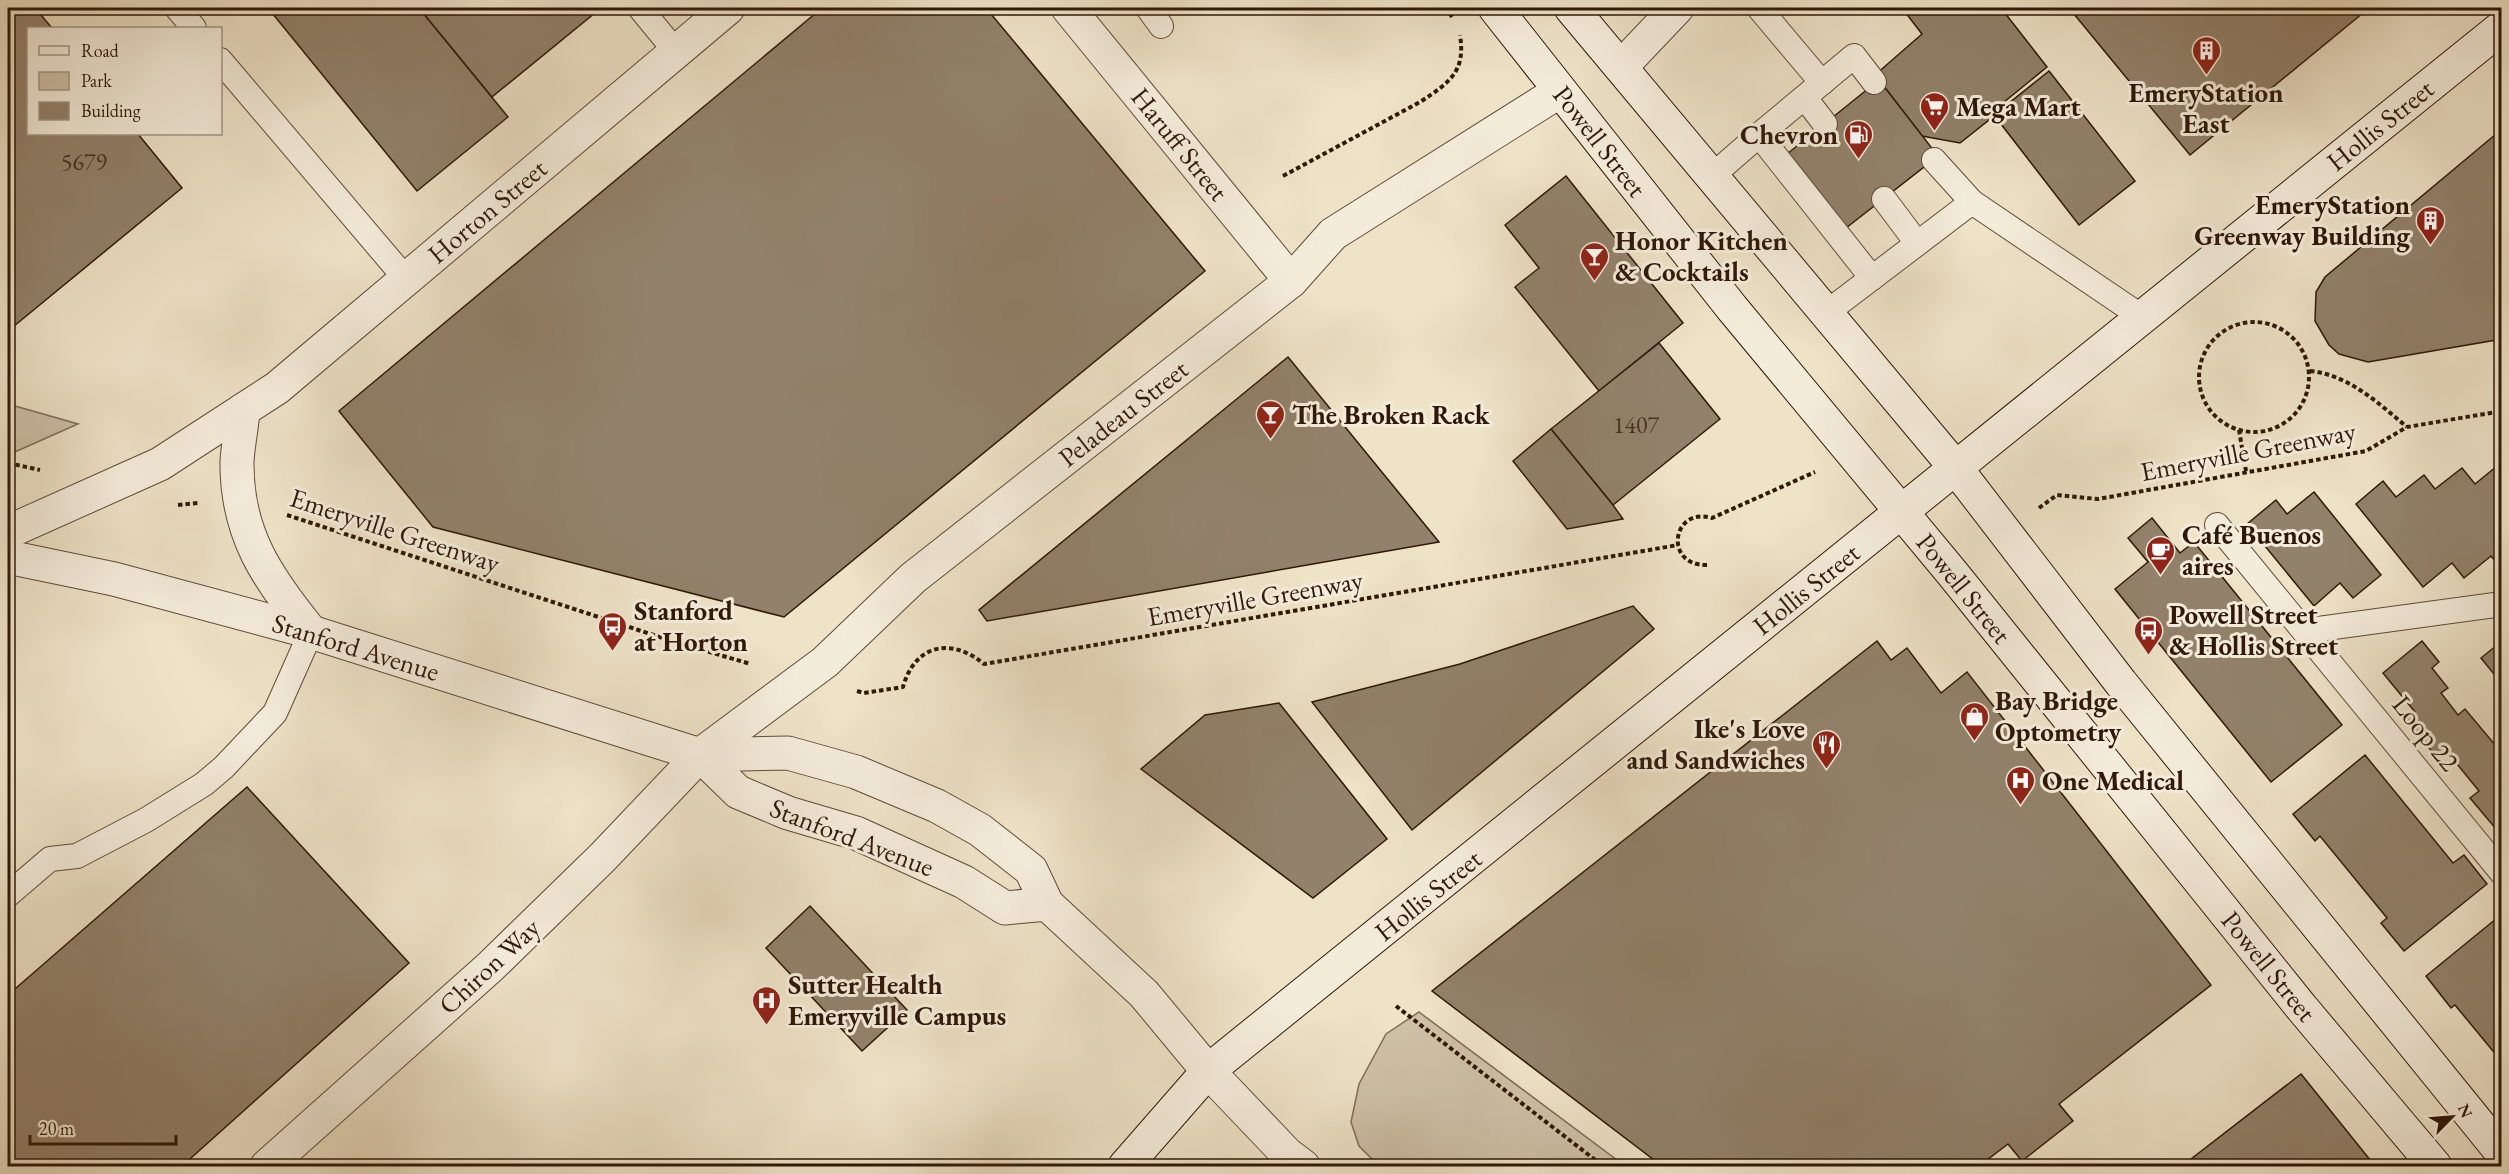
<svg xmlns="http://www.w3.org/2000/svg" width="2509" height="1174" font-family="'EB Garamond',serif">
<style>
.green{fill:#cec0a7;stroke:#7e6c58;stroke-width:1.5}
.building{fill:#92816b;stroke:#2f1808;stroke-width:1.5}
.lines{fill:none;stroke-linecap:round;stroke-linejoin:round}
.lane-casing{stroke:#5f4a38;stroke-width:26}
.street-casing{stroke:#5f4a38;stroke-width:35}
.secondary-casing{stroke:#2f1808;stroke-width:35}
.path{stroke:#2f1808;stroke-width:4;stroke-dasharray:4.5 3;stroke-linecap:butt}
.lane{stroke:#f4ecdb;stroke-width:24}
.street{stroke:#f4ecdb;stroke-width:33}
.secondary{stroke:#f4ecdb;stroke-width:33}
.labels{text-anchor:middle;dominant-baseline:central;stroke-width:6;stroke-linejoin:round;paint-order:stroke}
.number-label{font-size:24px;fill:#483221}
.poi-label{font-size:27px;font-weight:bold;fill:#2f1808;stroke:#f4ecdb;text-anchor:start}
.street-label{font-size:27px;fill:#2f1808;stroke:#f4ecdb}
</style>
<rect width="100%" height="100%" fill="#eee2c7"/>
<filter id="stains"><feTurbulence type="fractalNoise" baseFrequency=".00333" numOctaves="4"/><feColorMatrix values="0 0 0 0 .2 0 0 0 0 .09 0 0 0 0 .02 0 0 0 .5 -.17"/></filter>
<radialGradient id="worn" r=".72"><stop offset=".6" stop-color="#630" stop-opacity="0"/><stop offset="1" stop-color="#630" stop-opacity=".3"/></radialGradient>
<!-- green -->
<g class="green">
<path d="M 8,404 L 78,424 L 8,455 Z"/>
<path d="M 1419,1012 L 1625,1166 L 1379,1166 L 1359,1146 L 1351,1122 L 1359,1084 L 1386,1034 Z"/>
</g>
<!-- building -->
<g class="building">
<path d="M 8,8 L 35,8 L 52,28 L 28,28 L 28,134 L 138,134 L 182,188 L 8,331 Z"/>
<path d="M 268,8 L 419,8 L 508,117 L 417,191 Z"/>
<path d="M 419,8 L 601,8 L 492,97 Z"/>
<path d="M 822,8 L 986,8 L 1205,271 L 784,617 L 433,527 L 339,411 Z"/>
<path d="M 1902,8 L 2001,8 L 2047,67 L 1987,116 L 1989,120 L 1960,143 L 1922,136 L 1875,75 L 1922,34 Z"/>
<path d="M 2069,8 L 2369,8 L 2190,155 Z"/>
<path d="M 2049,71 L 2135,181 L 2079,225 L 1994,115 Z"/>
<path d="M 1879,80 L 1938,156 L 1846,228 L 1787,154 Z"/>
<path d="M 2502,129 L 2502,339 L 2368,362 L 2339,354 L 2329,345 L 2315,321 L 2316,292 L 2325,277 Z"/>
<path d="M 1566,176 L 1683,323 L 1599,391 L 1515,287 L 1539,268 L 1505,225 Z"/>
<path d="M 1659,343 L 1720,419 L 1613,505 L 1551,429 Z"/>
<path d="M 1288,357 L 1439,542 L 987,621 L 979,610 Z"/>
<path d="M 1551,429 L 1613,505 L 1623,519 L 1567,529 L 1513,461 Z"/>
<path d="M 2502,462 L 2502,569 L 2491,556 L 2464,578 L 2452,563 L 2423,587 L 2356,504 L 2383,481 L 2396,497 L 2424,475 L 2435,489 L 2462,468 L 2475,484 Z"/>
<path d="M 2314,492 L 2381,575 L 2353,598 L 2340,583 L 2314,606 L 2247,524 L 2276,500 L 2287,514 Z"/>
<path d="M 2152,518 L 2180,553 L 2194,542 L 2342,725 L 2271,782 L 2115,589 L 2148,562 L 2128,538 Z"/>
<path d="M 1633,606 L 1654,629 L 1412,830 L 1312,702 L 1460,664 Z"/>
<path d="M 1877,641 L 1891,660 L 1907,648 L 1941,693 L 1967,672 L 2211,985 L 2059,1104 L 2073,1121 L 2022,1161 L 2008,1144 L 1979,1166 L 1662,1166 L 1432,991 Z"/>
<path d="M 2422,641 L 2439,662 L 2432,668 L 2448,688 L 2441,693 L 2458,715 L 2465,709 L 2496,746 L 2502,742 L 2502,836 L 2470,798 L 2479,791 L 2448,753 L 2439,760 L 2406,720 L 2415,712 L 2383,673 Z"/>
<path d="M 2502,641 L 2502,684 L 2481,658 Z"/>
<path d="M 1279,703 L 1387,839 L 1313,898 L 1141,769 L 1205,715 Z"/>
<path d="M 2365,755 L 2453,863 L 2464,855 L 2487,884 L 2404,951 L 2381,923 L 2387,918 L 2320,836 L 2315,841 L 2293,814 Z"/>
<path d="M 247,787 L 409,963 L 182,1166 L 8,1166 L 8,995 Z"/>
<path d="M 810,906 L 907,1010 L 862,1051 L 766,948 Z"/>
<path d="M 2502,914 L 2502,1062 L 2455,1005 L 2451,1008 L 2426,976 Z"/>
<path d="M 2301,1074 L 2375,1166 L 2182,1166 Z"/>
</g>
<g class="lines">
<defs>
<g id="lane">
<path d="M 177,8 L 194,28"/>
<path d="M 640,8 L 676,52"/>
<path d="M 1148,8 L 1161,26"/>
<path d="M 1759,8 L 1822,83"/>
<path d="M 220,60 L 406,279"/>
<path d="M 1805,98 L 1825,124"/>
<path d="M 1934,160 L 1972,202"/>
<path d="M 1712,176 L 1759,135"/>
<path d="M 1884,199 L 1917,243"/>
<path d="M 1872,278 L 1759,135 L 1854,56 L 1874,82"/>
<path d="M 1826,313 L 1972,202 L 2142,317"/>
<path d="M 2217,525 L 2502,873"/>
<path d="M 2304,631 L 2502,604"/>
<path d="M 8,895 L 50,859 L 77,856 L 146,820 L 204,784 L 224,767 L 275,713 L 311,632"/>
</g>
<g id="street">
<path d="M 1068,8 L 1291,281"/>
<path d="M 1621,67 L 1677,8"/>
<path d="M 243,410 C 242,427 238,444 237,461 C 236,533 267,578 311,632"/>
<path d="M 8,532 L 160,464 L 277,388 L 728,8"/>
<path d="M 8,557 L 114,579 L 311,632 L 700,755 L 788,753 L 856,772 L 937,806 L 980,830 L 1031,870 L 1047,904 L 1144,994 L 1208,1071 L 1287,1154 L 1303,1166"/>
<path d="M 700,755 L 738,792 L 788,813 L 856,833 L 964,882 L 1005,908 L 1047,904"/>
<path d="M 267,1166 L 490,967 L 603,857 L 700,755 L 825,662 L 913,578 L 1291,281 L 1333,234 L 1560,91"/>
</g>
<g id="secondary">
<path d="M 1495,8 L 1732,308 L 1953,574 L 2302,1008 L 2435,1166"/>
<path d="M 1571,8 L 1955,467 L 2121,683 L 2502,1153"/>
<path d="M 1125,1166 L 1208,1071 L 2502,27"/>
</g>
</defs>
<!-- lane casing -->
<use href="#lane" class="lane-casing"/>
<!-- street casing -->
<use href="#street" class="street-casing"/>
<!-- secondary casing -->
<use href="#secondary" class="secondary-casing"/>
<!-- path -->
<g class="path">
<path d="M 1446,8 L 1452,17"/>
<path d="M 1283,176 L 1420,102 C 1449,83 1466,72 1460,35"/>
<circle cx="2254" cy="377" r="55"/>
<path d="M 2310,371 C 2349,375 2378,403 2407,427"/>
<path d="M 2239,430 L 2246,471"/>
<path d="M 8,463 L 40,470"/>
<path d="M 178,505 L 198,503"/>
<path d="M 2039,508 L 2057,495 L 2098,499 L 2366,451 L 2407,427 L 2502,411"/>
<path d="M 287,515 L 678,643 L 751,664"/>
<path d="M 1707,565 C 1663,566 1672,506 1712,518 L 1815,472"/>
<path d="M 857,691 L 864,693 L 903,687 C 915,644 951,637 984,664 L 1678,545"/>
<path d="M 1396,1006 L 1603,1166"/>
</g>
<!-- lane -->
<use href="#lane" class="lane"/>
<!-- street -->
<use href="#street" class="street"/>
<!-- secondary -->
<use href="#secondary" class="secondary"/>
</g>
<!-- icons -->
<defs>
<symbol id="building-pin" viewBox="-11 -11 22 30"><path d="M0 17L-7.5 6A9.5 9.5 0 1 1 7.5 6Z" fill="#8f2418" stroke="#f4ecdb"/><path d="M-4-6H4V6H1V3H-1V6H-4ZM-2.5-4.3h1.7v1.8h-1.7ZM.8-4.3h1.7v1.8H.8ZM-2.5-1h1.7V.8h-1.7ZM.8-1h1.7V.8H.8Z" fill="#fff"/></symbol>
<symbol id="supermarket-pin" viewBox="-11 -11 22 30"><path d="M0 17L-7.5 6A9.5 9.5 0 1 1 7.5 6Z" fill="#8f2418" stroke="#f4ecdb"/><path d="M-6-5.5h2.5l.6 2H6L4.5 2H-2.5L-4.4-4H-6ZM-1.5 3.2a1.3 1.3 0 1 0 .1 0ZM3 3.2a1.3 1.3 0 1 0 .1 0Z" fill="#fff"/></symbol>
<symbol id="fuel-pin" viewBox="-11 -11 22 30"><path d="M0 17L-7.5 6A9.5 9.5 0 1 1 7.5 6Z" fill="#8f2418" stroke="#f4ecdb"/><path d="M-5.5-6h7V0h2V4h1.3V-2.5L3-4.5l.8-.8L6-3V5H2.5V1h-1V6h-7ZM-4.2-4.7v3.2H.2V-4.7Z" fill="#fff"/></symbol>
<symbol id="bar-pin" viewBox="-11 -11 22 30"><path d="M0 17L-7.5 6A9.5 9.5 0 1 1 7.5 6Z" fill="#8f2418" stroke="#f4ecdb"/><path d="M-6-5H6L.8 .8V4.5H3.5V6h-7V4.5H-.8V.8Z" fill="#fff"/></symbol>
<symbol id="cafe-pin" viewBox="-11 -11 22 30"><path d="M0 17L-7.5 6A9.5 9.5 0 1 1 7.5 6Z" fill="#8f2418" stroke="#f4ecdb"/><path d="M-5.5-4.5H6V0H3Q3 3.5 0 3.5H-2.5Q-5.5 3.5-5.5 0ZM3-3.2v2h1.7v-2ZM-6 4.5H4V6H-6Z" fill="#fff"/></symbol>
<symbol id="bus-pin" viewBox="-11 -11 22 30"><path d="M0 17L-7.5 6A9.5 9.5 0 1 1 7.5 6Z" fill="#8f2418" stroke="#f4ecdb"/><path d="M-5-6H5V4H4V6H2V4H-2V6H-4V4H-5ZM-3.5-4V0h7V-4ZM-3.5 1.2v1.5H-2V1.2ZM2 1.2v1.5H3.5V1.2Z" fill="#fff"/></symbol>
<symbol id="shop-pin" viewBox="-11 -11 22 30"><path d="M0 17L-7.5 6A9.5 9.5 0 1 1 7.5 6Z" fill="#8f2418" stroke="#f4ecdb"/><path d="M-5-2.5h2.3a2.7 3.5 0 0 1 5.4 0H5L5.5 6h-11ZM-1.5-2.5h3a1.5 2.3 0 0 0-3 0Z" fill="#fff"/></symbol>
<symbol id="restaurant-pin" viewBox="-11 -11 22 30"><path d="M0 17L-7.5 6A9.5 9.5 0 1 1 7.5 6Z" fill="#8f2418" stroke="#f4ecdb"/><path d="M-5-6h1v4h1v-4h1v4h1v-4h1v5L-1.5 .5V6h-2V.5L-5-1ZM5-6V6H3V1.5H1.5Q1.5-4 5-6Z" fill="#fff"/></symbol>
<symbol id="hospital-pin" viewBox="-11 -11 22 30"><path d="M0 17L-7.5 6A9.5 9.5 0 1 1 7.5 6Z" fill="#8f2418" stroke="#f4ecdb"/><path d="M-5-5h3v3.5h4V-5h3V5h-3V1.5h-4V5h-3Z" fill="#fff"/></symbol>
</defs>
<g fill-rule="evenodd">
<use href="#building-pin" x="2190" y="34" width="33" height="45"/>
<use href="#supermarket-pin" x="1918" y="90" width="33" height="45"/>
<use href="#fuel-pin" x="1842" y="118" width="33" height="45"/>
<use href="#building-pin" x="2414" y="204" width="33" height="45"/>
<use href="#bar-pin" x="1578" y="240" width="33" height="45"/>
<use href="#bar-pin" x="1254" y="398" width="33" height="45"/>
<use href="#cafe-pin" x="2144" y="534" width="33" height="45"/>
<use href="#bus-pin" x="596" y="610" width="33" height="45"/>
<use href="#bus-pin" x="2132" y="614" width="33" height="45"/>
<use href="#shop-pin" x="1958" y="700" width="33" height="45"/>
<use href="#restaurant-pin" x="1810" y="728" width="33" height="45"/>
<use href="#hospital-pin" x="2004" y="764" width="33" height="45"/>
<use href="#hospital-pin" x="750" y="984" width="33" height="45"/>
</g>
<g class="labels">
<!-- number labels -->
<g class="number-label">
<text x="84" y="161">5679</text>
<text x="1636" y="424">1407</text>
</g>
<!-- poi labels -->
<g class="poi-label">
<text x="2206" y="92" text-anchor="middle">EmeryStation<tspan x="2206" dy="31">East</tspan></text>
<text x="1956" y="106">Mega Mart</text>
<text x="1838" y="134" text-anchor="end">Chevron</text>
<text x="2410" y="204" text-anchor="end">EmeryStation<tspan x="2410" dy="31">Greenway Building</tspan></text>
<text x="1615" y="240">Honor Kitchen<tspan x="1615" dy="31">&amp; Cocktails</tspan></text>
<text x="1292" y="414">The Broken Rack</text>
<text x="2182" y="534">Café Buenos<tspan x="2182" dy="31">aires</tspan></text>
<text x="634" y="610">Stanford<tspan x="634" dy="31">at Horton</tspan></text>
<text x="2169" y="614">Powell Street<tspan x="2169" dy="31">&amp; Hollis Street</tspan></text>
<text x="1995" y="700">Bay Bridge<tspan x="1995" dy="31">Optometry</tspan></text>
<text x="1805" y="728" text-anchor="end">Ike's Love<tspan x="1805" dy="31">and Sandwiches</tspan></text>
<text x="2042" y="780">One Medical</text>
<text x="788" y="984">Sutter Health<tspan x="788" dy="31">Emeryville Campus</tspan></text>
</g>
<!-- street labels -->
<g class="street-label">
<text transform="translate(2380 125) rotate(-39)">Hollis Street</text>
<text transform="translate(1600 141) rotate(52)">Powell Street</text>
<text transform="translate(1180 144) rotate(51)">Haruff Street</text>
<text transform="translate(487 211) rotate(-40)">Horton Street</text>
<text transform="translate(1123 413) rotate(-38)">Peladeau Street</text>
<text transform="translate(2248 451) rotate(-11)">Emeryville Greenway</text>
<text transform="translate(395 530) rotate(18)">Emeryville Greenway</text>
<text transform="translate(1964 588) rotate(51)">Powell Street</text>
<text transform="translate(1806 589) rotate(-39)">Hollis Street</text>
<text transform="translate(1255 598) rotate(-10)">Emeryville Greenway</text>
<text transform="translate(356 647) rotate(17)">Stanford Avenue</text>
<text transform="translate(2426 733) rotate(51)">Loop 22</text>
<text transform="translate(852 837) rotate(21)">Stanford Avenue</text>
<text transform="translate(1428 895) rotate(-39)">Hollis Street</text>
<text transform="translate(489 966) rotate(-43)">Chiron Way</text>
<text transform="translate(2269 966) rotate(51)">Powell Street</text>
</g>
</g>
<!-- margin -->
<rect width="2509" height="1174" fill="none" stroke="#eee2c7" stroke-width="30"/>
<rect x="9" y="9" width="2491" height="1156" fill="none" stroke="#2f1808" stroke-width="3"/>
<rect x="15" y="15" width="2479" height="1144" fill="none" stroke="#2f1808" stroke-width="1.5"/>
<!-- legend -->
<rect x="27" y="27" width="195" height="108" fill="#f4ecdb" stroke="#a59787" stroke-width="1.5"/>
<rect x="39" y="46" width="30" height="9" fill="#f4ecdb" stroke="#a59787" stroke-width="1.5"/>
<text x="81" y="57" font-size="18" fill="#2f1808">Road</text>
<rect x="39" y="72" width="30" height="18" fill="#cec0a7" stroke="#a59787" stroke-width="1.5"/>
<text x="81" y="87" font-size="18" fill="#2f1808">Park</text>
<rect x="39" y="102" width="30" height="18" fill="#92816b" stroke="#a59787" stroke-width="1.5"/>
<text x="81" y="117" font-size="18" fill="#2f1808">Building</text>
<!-- north arrow -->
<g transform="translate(2452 1117) rotate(65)" stroke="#f4ecdb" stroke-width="4.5" paint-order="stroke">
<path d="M0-4.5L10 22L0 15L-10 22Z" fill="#2f1808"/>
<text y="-9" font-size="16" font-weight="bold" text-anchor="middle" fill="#2f1808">N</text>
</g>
<!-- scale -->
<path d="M30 1135v9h146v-9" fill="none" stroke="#2f1808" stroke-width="3"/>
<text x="39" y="1135" font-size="18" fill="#2f1808" stroke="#f4ecdb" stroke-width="4.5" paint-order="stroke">20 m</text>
<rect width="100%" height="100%" filter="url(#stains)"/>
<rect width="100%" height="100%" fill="url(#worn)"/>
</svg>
